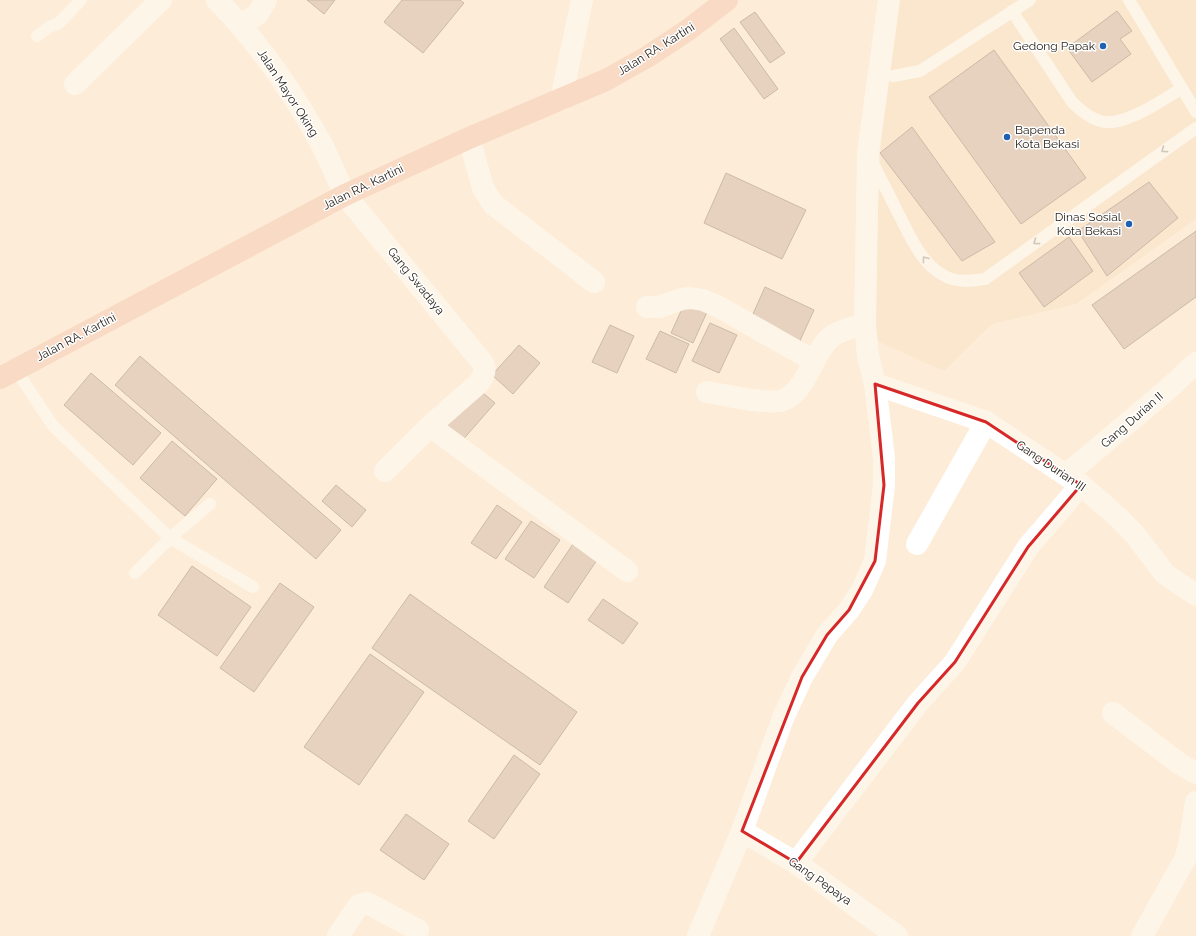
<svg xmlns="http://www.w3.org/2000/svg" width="1196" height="936" font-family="Raleway,sans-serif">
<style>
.built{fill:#f5e0c4}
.building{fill:#c9b1a3;stroke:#917b6e}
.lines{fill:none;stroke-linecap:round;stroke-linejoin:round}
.service{stroke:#fff;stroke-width:12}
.minor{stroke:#fff;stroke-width:22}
.tertiary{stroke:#fff;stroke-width:22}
.primary{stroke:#f4c3b0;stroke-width:22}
.oneway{stroke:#9e9c98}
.marked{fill:none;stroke:#d62828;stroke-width:3;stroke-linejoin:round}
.poi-dot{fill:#2060b1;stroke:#fff;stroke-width:1.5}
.labels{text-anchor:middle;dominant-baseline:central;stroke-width:3;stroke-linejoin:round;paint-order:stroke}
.poi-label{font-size:12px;fill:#28221a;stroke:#fff;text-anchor:end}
.street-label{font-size:12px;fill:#28221a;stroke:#fff}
</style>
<rect width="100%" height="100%" fill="#fdecd7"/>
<!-- built -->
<path class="built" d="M 899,0 L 1196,0 L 1196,219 L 1076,304 L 992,324 L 944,371 L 873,339 L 881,138 Z"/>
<!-- building -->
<g class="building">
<path d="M 307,0 L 335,0 L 324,14 Z"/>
<path d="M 402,0 L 460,0 L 464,3 L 423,53 L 384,22 Z"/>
<path d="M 1117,11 L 1132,31 L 1120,39 L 1131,54 L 1092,82 L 1067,48 Z"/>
<path d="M 755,12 L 785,53 L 770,63 L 740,22 Z"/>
<path d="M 734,28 L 778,89 L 764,99 L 720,39 Z"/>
<path d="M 994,50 L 1086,178 L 1021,224 L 929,97 Z"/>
<path d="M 912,127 L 995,242 L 962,261 L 880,153 Z"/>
<path d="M 726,173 L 806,210 L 782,259 L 704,223 Z"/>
<path d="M 1149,182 L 1178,218 L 1107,276 L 1078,231 Z"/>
<path d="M 1196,231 L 1196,297 L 1124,349 L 1092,305 Z"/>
<path d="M 1069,237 L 1093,271 L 1044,307 L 1019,273 Z"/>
<path d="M 765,287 L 814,310 L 798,345 L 749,323 Z"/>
<path d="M 686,300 L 708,310 L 693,343 L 671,333 Z"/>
<path d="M 710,323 L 737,335 L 719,373 L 692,361 Z"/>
<path d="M 610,325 L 634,336 L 617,373 L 592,362 Z"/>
<path d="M 660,331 L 689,344 L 676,373 L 646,359 Z"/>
<path d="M 519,345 L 540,363 L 513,394 L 492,375 Z"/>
<path d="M 140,356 L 341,530 L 316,559 L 115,385 Z"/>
<path d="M 91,373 L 161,433 L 133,465 L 64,405 Z"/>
<path d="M 477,388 L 495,403 L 460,443 L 439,425 Z"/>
<path d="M 172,441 L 217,479 L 185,516 L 140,478 Z"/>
<path d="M 336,485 L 366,510 L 352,527 L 322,501 Z"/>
<path d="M 497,505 L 522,522 L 496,559 L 471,543 Z"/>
<path d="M 531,521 L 560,540 L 534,578 L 505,559 Z"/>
<path d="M 575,541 L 599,557 L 568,603 L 544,587 Z"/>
<path d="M 192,566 L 251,607 L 217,656 L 158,615 Z"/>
<path d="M 280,583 L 314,607 L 254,692 L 220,668 Z"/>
<path d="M 410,594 L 577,712 L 540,765 L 372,648 Z"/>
<path d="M 603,599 L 638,623 L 623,644 L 588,620 Z"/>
<path d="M 370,654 L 424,692 L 359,785 L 304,747 Z"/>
<path d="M 514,755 L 540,774 L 494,839 L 468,821 Z"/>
<path d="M 406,814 L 449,844 L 424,880 L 380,850 Z"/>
</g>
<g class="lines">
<!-- service -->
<g class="service">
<path d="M 1129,0 L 1196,112"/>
<path d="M 1012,11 L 1072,102 C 1080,110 1089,118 1100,121 C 1123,128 1163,100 1182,88"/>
<path d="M 37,36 L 49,27 L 59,23 L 81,0"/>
<path d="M 893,76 L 920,71 L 1030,0"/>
<path d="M 872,161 C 880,178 889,194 897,211 C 909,233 920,263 943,275 C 956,283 971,281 985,279 L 1196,128"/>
<path d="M 16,370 L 53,426 L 170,538 L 135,573"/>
<path d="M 210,504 L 170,538 L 253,587"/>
</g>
<!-- minor -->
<g class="minor">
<path d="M 240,24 L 257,15 L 266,0"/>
<path d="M 75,84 L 161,0"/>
<path d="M 561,100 L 582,0"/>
<path d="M 469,138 L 483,188 L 493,204 L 594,282"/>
<path d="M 345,195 L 482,362 C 487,369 484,376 479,383 L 430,426 L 385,471"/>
<path d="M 647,307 L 659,307 L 682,299 L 690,298 L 703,300 L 719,307 L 814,361"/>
<path d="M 875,384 L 986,422 L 1081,485 L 1119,518 L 1136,536 L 1165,574 L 1196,595"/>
<path d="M 707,392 C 725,395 764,404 780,401 C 807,394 811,354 831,337 C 840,330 854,327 865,324"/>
<path d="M 430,426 L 627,571"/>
<path d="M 1066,475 L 1167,390 L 1196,363"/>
<path d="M 917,544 L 986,422"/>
<path d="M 1113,713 L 1180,764 L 1196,773"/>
<path d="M 742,831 L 796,863 L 897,936"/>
<path d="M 796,863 L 918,703 L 955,662 L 1028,547 L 1081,485"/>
<path d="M 338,936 L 359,905 L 367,903 L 418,930"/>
<path d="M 698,936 L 742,831 L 783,718 L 802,677 L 827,635 L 849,610 L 862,590 L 875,561 L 884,485 L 884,458 L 875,384 L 868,356 L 865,324 L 868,153 L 889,0"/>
</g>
<!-- tertiary -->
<g class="tertiary">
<path d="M 217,0 C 259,43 293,92 322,145 C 330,161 337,178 345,195"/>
<path d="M 1142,936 L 1185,859 L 1189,846 L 1196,802"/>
</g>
<!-- primary -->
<path class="primary" d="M 0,378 L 345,195 L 469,138 L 606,80 L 647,57 L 688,30 L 727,0"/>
</g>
<!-- one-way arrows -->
<defs><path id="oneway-chevron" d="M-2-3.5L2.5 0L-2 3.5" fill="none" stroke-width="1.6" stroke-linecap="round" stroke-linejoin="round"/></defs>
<g class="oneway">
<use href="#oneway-chevron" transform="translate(1164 150) rotate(144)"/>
<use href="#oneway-chevron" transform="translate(1036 242) rotate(144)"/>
<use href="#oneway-chevron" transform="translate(925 259) rotate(-127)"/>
</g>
<!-- marked area -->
<path d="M0 0H1196V936H0ZM 875,384 L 986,422 L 1081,485 L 1028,547 L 955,662 L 918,703 L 796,863 L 742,831 L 802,677 L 827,635 L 849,610 L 875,561 L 884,485 Z" fill="#fdecd7" fill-opacity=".55" fill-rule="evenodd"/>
<path class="marked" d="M 875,384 L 986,422 L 1081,485 L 1028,547 L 955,662 L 918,703 L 796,863 L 742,831 L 802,677 L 827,635 L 849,610 L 875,561 L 884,485 Z"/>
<!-- markers -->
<g class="poi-dot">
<circle cx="1103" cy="46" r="4"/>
<circle cx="1007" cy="137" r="4"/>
<circle cx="1129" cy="224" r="4"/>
</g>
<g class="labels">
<!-- poi labels -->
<g class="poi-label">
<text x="1095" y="46">Gedong Papak</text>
<text x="1015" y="130" text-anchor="start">Bapenda<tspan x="1015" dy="14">Kota Bekasi</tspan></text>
<text x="1121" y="217">Dinas Sosial<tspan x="1121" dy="14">Kota Bekasi</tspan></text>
</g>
<!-- street labels -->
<g class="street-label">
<text transform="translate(656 49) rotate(-32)">Jalan RA. Kartini</text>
<text transform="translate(288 93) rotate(57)">Jalan Mayor Oking</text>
<text transform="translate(363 187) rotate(-26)">Jalan RA. Kartini</text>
<text transform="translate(416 281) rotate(51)">Gang Swadaya</text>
<text transform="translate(76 337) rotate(-28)">Jalan RA. Kartini</text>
<text transform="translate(1132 420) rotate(-41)">Gang Durian II</text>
<text transform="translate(1051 466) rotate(34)">Gang Durian III</text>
<text transform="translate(820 881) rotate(35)">Gang Pepaya</text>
</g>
</g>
</svg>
